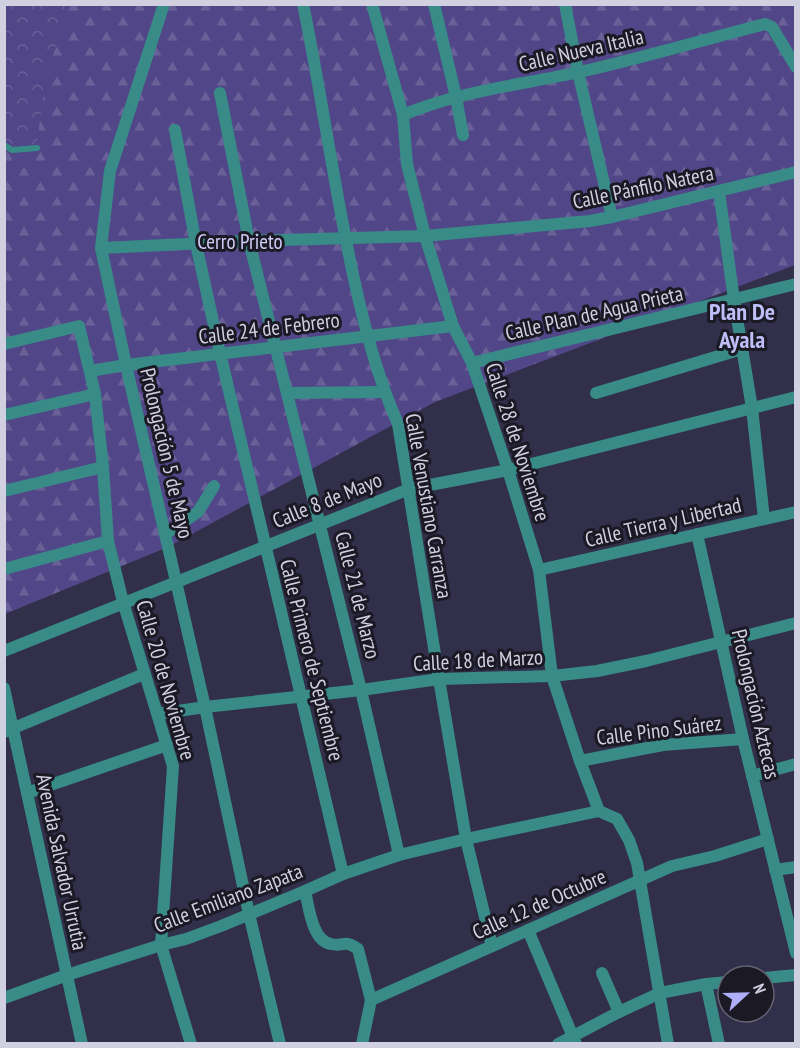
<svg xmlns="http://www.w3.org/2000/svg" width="800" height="1048" font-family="'PT Sans Narrow',sans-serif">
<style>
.forest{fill:url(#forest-firs)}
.park{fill:url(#park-crowns)}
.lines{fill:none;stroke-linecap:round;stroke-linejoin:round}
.lane{stroke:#388b87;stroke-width:6}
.street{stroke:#388b87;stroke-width:12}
.labels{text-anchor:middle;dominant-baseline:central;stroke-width:6;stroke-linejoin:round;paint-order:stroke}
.street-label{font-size:21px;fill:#d1d0e1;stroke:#1a1924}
.park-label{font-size:21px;fill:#cfccf6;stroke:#1a1924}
.quarter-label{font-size:24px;font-weight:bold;fill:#bebff9;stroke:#1a1924}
</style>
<defs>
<pattern id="forest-firs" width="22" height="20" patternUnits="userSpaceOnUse" patternTransform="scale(1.5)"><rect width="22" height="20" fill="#514788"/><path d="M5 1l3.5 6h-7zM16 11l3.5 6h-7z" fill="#696098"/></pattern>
<pattern id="park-crowns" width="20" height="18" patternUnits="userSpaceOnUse" patternTransform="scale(1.5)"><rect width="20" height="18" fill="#514788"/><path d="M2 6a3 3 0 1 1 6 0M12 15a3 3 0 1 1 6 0" fill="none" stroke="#696098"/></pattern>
</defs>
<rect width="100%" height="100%" fill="#312f49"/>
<!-- forest -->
<path class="forest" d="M 5,5 L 795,5 L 795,265 L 435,402 L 168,547 L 5,614 Z"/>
<!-- park -->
<path class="park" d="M 4,5 L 68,5 L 45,82 L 37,143 C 22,150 18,147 5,140 Z"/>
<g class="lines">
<!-- lane -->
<path class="lane" d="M 4,145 L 12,150 L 37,148"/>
<!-- street -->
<g class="street">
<path d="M 164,4 L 110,171 L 101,248 L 126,365 L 205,707 L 249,914 L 280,1044"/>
<path d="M 303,4 C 322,96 334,188 354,279 C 365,329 377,376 398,424 L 439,679 L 466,839 L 492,946"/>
<path d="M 372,4 L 403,115 L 407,164 L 425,236 L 453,326 L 472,363 L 508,470 L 539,570 L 552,676 L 580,761 L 599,811 L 617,819 L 629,840 L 637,863 L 668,1044"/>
<path d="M 434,4 L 456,97 L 463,135"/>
<path d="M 565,4 L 578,72 L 612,217"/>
<path d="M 220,93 L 249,241 L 361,690 L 399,855"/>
<path d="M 403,115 C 457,92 518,85 575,73 C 639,59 702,40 765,24 L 772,27 L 796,67"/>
<path d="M 175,130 L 196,244 L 220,353 L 343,874"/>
<path d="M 719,191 L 734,300 L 752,408 L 764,519"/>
<path d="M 101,248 L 249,241 L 425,236 L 590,221 L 612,217 L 796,172"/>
<path d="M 4,344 L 79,326 L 95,394 L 103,467 L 108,541 L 123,602 L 173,766 L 161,945 L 191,1044"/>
<path d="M 472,363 L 796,284"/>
<path d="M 90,371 L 126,365 L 453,326"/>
<path d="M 287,393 L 384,392"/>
<path d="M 596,393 L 742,349"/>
<path d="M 4,415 L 95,394"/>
<path d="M 4,491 L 103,467"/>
<path d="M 165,534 L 198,512 L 214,486"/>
<path d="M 697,534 L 743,739 L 796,953"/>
<path d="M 4,569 L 108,541"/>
<path d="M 539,570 L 796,512"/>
<path d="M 4,651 L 409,489 L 508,470 L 796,397"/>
<path d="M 4,688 L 82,1044"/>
<path d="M 158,714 L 205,707 L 361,690 L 439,679 L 552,676 L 597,671 L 646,661 L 796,623"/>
<path d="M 4,732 L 144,674"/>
<path d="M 580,761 L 663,745 L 743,739"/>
<path d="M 752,776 L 796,764"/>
<path d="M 27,793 L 167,745"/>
<path d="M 775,870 L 796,867"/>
<path d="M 305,891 C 309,907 312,941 331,944 C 345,947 344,939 358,949 L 371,1000 L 362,1044"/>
<path d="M 528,930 L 576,1044"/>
<path d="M 602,973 L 619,1012"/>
<path d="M 764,978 L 796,975"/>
<path d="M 706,984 L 719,1044"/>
<path d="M 4,998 L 67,975 L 161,945 L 186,939 L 221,926 L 305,891 L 343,874 L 399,855 L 466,839 L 599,811"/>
<path d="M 371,1000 L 672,866 L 715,856 L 768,839"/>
<path d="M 558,1044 L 619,1012 L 660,993 L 706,984 L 728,982"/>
</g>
</g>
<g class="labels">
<!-- street labels -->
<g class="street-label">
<text transform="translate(581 50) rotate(-13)">Calle Nueva Italia</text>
<text transform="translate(643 187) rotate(-12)">Calle Pánfilo Natera</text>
<text transform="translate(594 313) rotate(-13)">Calle Plan de Agua Prieta</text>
<text transform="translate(269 328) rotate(-7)">Calle 24 de Febrero</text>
<text transform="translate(518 442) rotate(72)">Calle 28 de Noviembre</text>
<text transform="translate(167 453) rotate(77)">Prolongación 5 de Mayo</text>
<text transform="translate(327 500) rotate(-22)">Calle 8 de Mayo</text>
<text transform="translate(429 506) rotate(80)">Calle Venustiano Carranza</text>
<text transform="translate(663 522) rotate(-13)">Calle Tierra y Libertad</text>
<text transform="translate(358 595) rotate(76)">Calle 21 de Marzo</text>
<text transform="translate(312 660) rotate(76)">Calle Primero de Septiembre</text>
<text transform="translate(478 660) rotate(-3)">Calle 18 de Marzo</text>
<text transform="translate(166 680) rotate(74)">Calle 20 de Noviembre</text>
<text transform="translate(756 704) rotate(77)">Prolongación Aztecas</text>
<text transform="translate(659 730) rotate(-7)">Calle Pino Suárez</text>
<text transform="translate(62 862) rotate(78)">Avenida Salvador Urrutia</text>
<text transform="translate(228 898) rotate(-21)">Calle Emiliano Zapata</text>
<text transform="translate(539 904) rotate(-24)">Calle 12 de Octubre</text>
</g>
<!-- park labels -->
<g class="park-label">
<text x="240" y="241">Cerro Prieto</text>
</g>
<!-- quarter labels -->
<g class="quarter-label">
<text x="742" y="311">Plan De<tspan x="742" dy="28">Ayala</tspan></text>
</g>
</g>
<!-- border -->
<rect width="800" height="1048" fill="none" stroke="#d1d0e1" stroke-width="12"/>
<!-- north arrow -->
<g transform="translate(746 994) rotate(68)"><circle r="28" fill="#1a1924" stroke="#636270" stroke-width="1.5"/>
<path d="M0-4.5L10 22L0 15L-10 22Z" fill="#aeaefb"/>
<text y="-9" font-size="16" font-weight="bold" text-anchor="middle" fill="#d1d0e1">N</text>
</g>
</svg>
